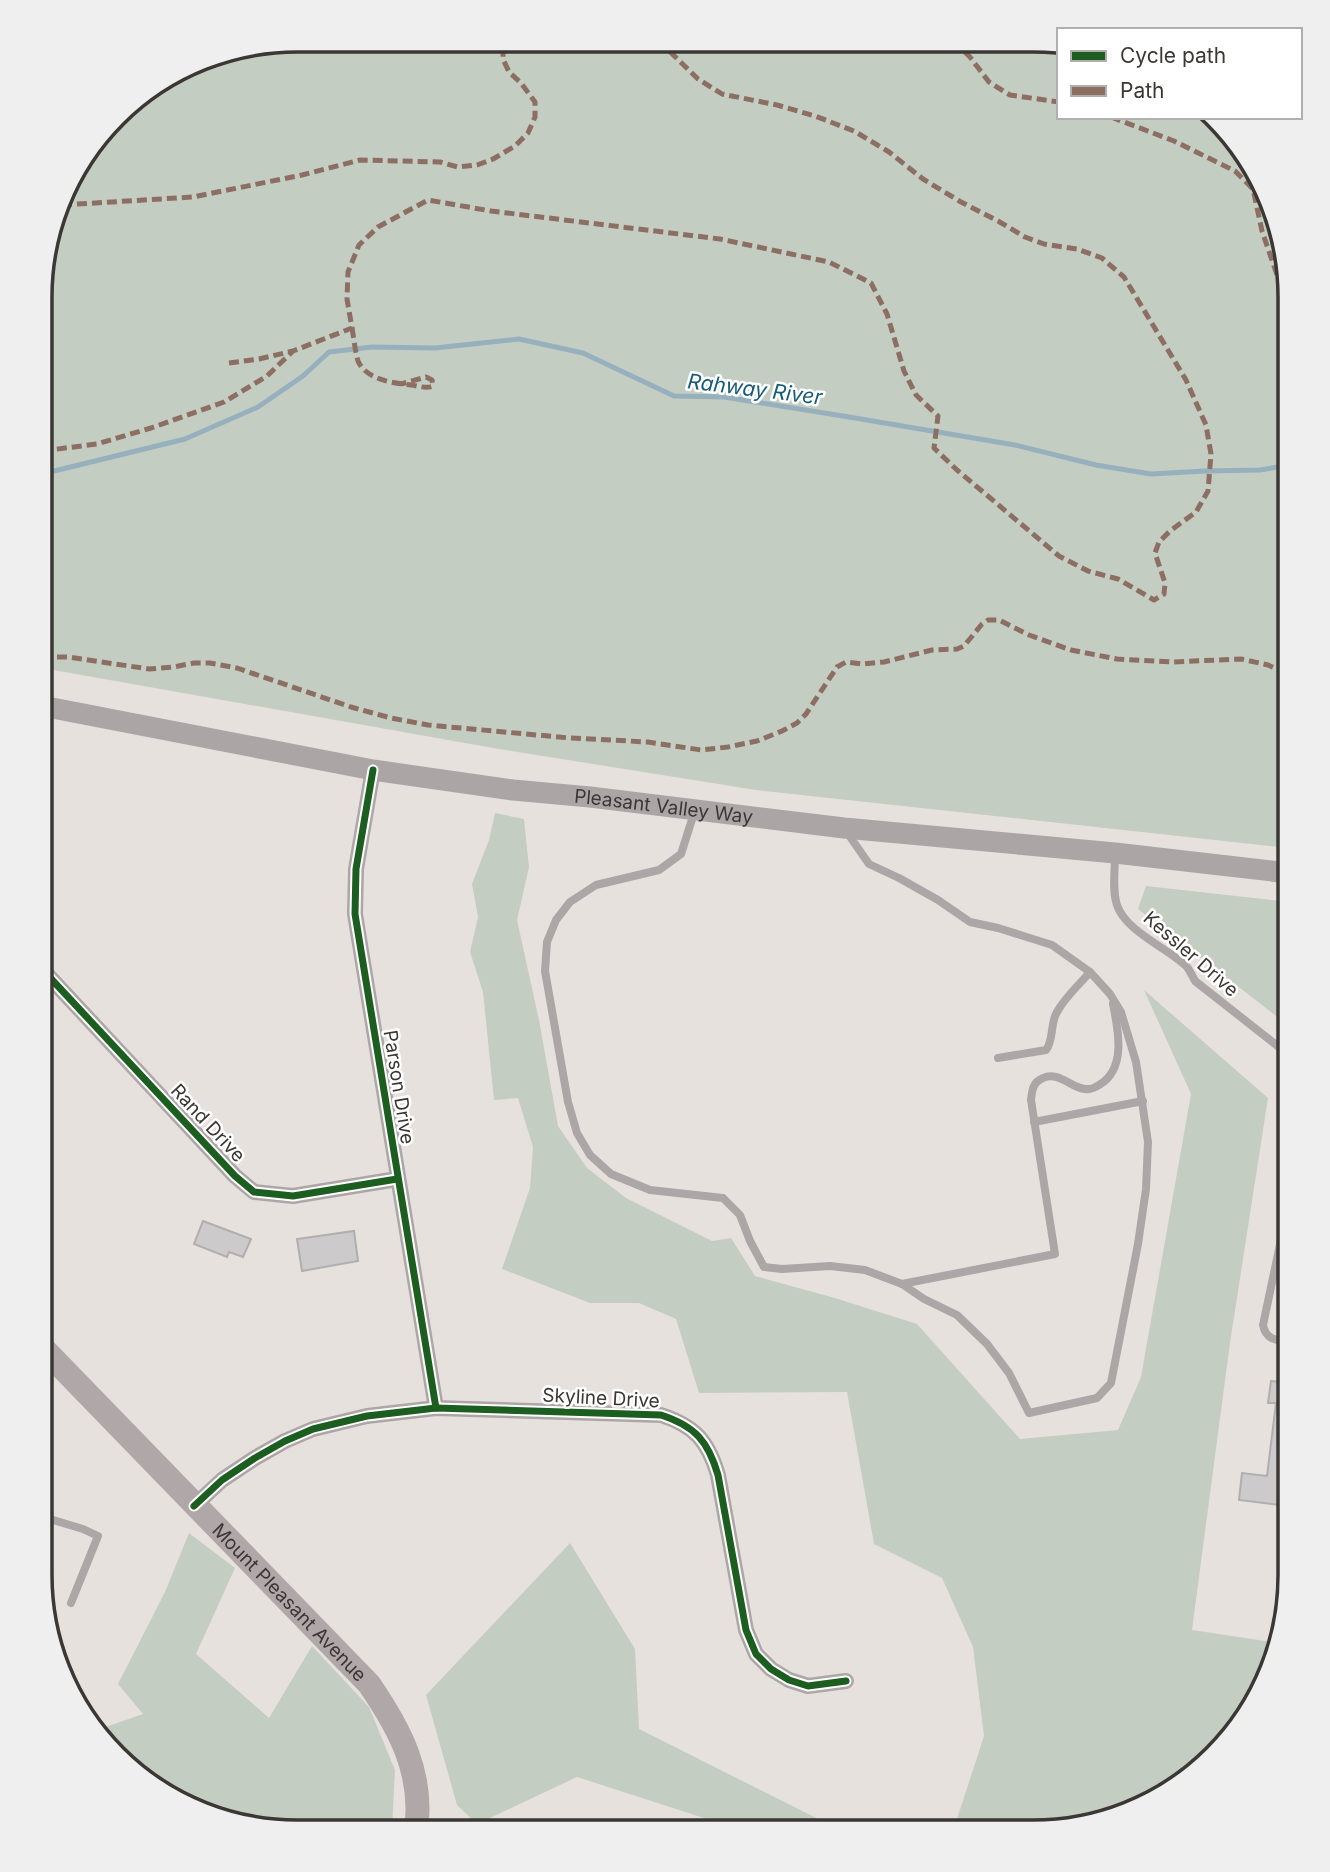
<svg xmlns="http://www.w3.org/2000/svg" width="1330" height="1872" font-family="Inter,sans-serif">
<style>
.green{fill:#c4cdc2}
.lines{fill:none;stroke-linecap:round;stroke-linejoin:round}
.stream{stroke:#97b0be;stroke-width:5}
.building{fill:#cdcacb;stroke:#b1aeaf;stroke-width:2}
.service{stroke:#aca6a7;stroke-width:8}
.minor{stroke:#aca6a7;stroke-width:16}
.secondary{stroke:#aca5a5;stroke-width:21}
.primary{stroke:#b0a8a8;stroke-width:24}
.quiet{stroke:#8d6e63;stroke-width:5;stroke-dasharray:10 5;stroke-linecap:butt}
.cycleway-casing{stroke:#fff;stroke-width:11}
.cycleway{stroke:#1b5e20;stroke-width:7}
.labels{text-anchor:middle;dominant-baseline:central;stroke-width:5;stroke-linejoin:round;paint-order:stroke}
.street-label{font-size:19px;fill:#3b3735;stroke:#fff}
.water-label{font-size:21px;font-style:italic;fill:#175b7b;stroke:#fff}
.rim{fill:none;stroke:#3b3735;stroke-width:3.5}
</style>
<rect width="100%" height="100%" fill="#e7e1de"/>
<!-- green -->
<g class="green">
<path d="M 298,40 L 1059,42 L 1059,117 L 1209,117 L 1263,184 L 1290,297 L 1289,848 L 756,790 L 493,748 L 42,668 L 43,264 L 75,169 L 128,104 L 214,54 Z"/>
<path d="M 495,813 L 524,819 L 529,867 L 517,920 L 539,1020 L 558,1126 L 587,1168 L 626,1198 L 712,1241 L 731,1238 L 755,1276 L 835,1298 L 917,1324 L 1020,1439 L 1118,1430 L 1141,1377 L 1191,1094 L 1144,990 L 1268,1098 L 1230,1343 L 1192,1630 L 1279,1643 L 1276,1658 L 1246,1718 L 1202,1768 L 1146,1805 L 1033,1832 L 852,1831 L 956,1822 L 984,1736 L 973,1647 L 942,1578 L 874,1544 L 847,1392 L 699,1393 L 676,1319 L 639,1303 L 590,1303 L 502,1269 L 530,1188 L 533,1147 L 518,1098 L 494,1100 L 483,992 L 470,952 L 478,917 L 472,884 L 489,840 Z"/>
<path d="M 1146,886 L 1289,902 L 1289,1026 L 1138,909 Z"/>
<path d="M 189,1533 L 235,1568 L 196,1654 L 269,1718 L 312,1646 L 369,1707 L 395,1770 L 392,1830 L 264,1830 L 199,1812 L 141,1779 L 100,1729 L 143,1714 L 118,1684 L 165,1592 Z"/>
<path d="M 570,1543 L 635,1649 L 639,1729 L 842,1831 L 744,1831 L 577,1777 L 477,1824 L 457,1805 L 426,1695 Z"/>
</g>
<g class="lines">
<!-- stream -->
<path class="stream" d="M 42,474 L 185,439 L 258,407 L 303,376 L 329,352 L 372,347 L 435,348 L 519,339 L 583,353 L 674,396 L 724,397 L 849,417 L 1015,445 L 1096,465 L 1151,474 L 1205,471 L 1260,470 L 1290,465"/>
</g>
<!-- building -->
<g class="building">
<path d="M 203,1221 L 251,1239 L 243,1257 L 229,1252 L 227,1257 L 194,1244 Z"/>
<path d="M 354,1231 L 358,1261 L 302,1271 L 297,1239 Z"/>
<path d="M 1271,1381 L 1289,1383 L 1289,1506 L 1239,1500 L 1242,1473 L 1267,1476 L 1276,1403 L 1268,1403 Z"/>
</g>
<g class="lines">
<!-- service -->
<g class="service">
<path d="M 695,810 L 681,854 L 659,870 L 596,885 L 570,902 L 556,920 L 547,942 L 545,971 L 568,1102 L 577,1133 L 590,1155 L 611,1174 L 650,1190 L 723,1198 L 740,1215 L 750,1241 L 764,1267 L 782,1269 L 830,1266 L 865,1270 L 902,1284 L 924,1299 L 957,1315 L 987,1344 L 1009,1373 L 1029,1413 L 1097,1398 L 1111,1383 L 1138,1244 L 1146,1189 L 1148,1142 L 1136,1062 L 1121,1012 L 1110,994 L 1090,972 L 1052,945 L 998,928 L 970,922 L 938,900 L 899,878 L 869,864 L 846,831"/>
<path d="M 1115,855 C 1115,871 1112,890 1117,905 C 1126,932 1168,948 1187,967 C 1190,971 1193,977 1195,981 L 1289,1055"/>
<path d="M 998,1058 L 1046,1050 C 1054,1040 1050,1023 1057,1012 C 1065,997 1080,984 1090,972"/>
<path d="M 1034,1122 L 1143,1101"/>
<path d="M 902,1284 L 1055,1254 L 1031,1100 C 1032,1090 1033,1082 1043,1078 C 1059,1070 1073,1091 1089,1089 C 1092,1089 1097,1086 1099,1085 C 1127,1069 1118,1029 1113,1004"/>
<path d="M 1289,1342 C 1276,1340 1266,1340 1263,1325 L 1289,1202"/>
<path d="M 41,1374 L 52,1363"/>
<path d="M 40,1516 L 83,1529 L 98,1536 L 71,1603"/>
</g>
<!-- minor -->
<g class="minor">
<path d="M 373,770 L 356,869 L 355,914 L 436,1408"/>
<path d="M 41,968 L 235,1176 L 254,1192 L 293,1196 L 397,1179"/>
<path d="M 194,1506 L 222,1480 L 255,1458 L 285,1441 L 313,1429 L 367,1416 L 436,1408 L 661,1415 C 695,1426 708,1441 718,1475 L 746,1630 L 756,1654 L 771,1669 L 789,1680 L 808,1686 L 846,1681"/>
</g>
<!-- secondary -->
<path class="secondary" id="s1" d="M 42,706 L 373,770 L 513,790 L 590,797 L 844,828 L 1115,853 L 1289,873"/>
<!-- primary -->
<path class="primary" id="s2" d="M 41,1346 L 369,1684 C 400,1729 424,1774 416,1830"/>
<!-- quiet -->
<g class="quiet">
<path d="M 954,42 L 970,57 L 989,82 L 1010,95 L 1059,102"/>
<path d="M 1111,117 L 1174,141 L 1235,171 L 1253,189 L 1262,231 L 1290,313"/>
<path d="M 62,205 L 193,197 L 302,175 L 360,160 L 440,162 L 458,167 L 477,165 L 493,159 L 515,146 L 528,133 L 535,117 L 535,102 L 521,83 L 509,72 L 503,59 L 503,41"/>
<path d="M 352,328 C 354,339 355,351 358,361 C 366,380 394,383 411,385 C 419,386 426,389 433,386 L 432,380 L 426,377 L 401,384"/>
<path d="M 229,363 L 259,359 L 293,351"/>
<path d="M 42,451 L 97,444 L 151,428 L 224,402 L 267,376 L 293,351 L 352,328 L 347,299 L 348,272 L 359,245 L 378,227 L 428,200 L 491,211 L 720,239 L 829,262 L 871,283 L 887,314 L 904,371 L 916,395 L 938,416 L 934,448 L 957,470 L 1059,556 L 1088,571 L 1118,579 L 1154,600 L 1164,594 L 1165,583 L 1155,553 L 1159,542 L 1170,531 L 1196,512 L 1208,491 L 1211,454 L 1206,425 L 1186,380 L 1124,277 L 1102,258 L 1077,249 L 1044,244 L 1025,237 L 998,221 L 961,202 L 923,179 L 889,152 L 854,131 L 815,116 L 777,105 L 722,94 L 698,79 L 659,41"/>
<path d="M 42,657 L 68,657 L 149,669 L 173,667 L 194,663 L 210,663 L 237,668 L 351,707 L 391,718 L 428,725 L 570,738 L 648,742 L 701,750 L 728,747 L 757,741 L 782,731 L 797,723 L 806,714 L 837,667 L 846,662 L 862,664 L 884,662 L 932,650 L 957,649 L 964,646 L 982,624 L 988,620 L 999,620 L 1029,635 L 1071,650 L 1117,659 L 1172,662 L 1241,659 L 1268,665 L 1290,675"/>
</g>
<defs>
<g id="cycleway">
<path d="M 373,770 L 356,869 L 355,914 L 436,1408"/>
<path d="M 41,968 L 235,1176 L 254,1192 L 293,1196 L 397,1179"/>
<path d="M 194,1506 L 222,1480 L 255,1458 L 285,1441 L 313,1429 L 367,1416 L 436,1408 L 661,1415 C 695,1426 708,1441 718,1475 L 746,1630 L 756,1654 L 771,1669 L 789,1680 L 808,1686 L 846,1681"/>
</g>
</defs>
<!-- cycleway casing -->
<use href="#cycleway" class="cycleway-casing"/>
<!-- cycleway -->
<use href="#cycleway" class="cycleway"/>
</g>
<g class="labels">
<!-- street labels -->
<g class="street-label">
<text stroke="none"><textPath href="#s1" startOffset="630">Pleasant Valley Way</textPath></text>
<text transform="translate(1191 954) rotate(41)">Kessler Drive</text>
<text transform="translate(399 1087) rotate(81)">Parson Drive</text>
<text transform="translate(208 1123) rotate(47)">Rand Drive</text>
<text transform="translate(601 1398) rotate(3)">Skyline Drive</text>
<text stroke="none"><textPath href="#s2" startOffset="357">Mount Pleasant Avenue</textPath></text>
</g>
<!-- water labels -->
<g class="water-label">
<text transform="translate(755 389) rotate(7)">Rahway River</text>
</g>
</g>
<!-- crop -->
<path d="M0 0H1330V1872H0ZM297 52H1033A245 245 0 0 1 1278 297V1575A245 245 0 0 1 1033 1820H297A245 245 0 0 1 52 1575V297A245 245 0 0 1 297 52Z" fill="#efefef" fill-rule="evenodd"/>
<path class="rim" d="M297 52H1033A245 245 0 0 1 1278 297V1575A245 245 0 0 1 1033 1820H297A245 245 0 0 1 52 1575V297A245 245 0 0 1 297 52Z"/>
<!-- legend -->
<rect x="1057" y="28" width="245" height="91" fill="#ffffff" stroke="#b1afae" stroke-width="2"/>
<rect x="1071" y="51" width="35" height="10" fill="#1b5e20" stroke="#b1afae" stroke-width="2"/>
<text x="1120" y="63" font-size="21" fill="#3b3735">Cycle path</text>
<rect x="1071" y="86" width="35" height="10" fill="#8d6e63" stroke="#b1afae" stroke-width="2"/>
<text x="1120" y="98" font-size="21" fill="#3b3735">Path</text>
</svg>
